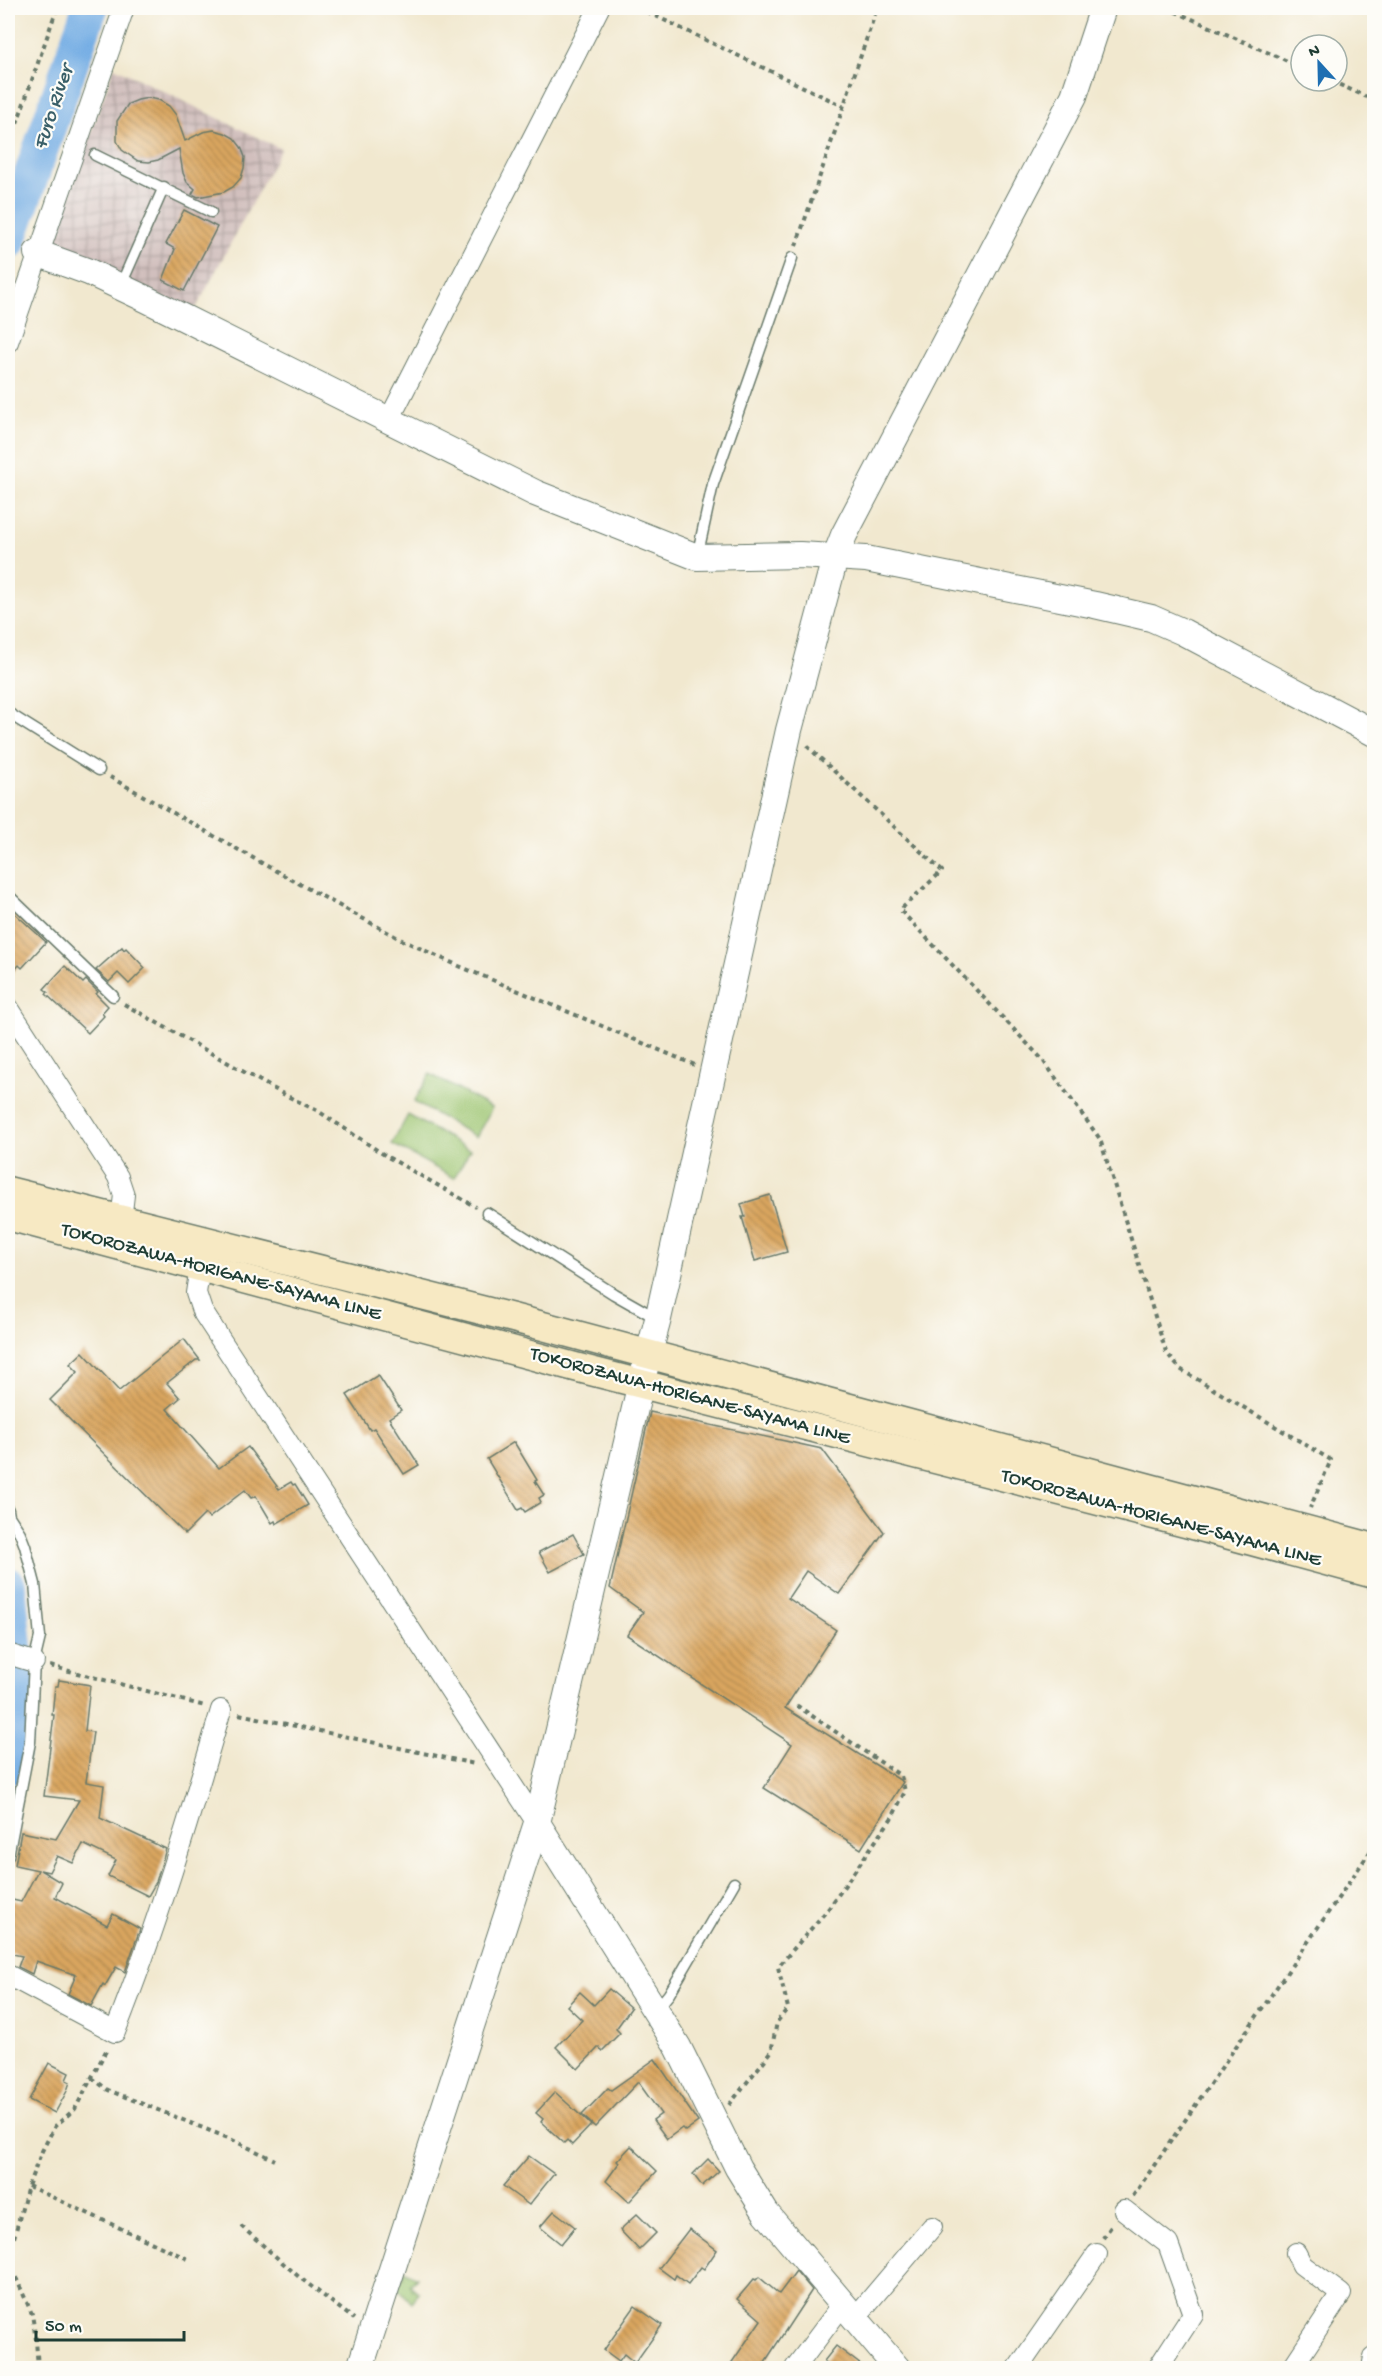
<svg xmlns="http://www.w3.org/2000/svg" width="1382" height="2376" font-family="'Gochi Hand',sans-serif">
<style>
.industrial{fill:url(#industrial-grid)}
.cemetery{fill:url(#cemetery-stones);stroke:#5d8052;stroke-width:1.5}
.pitch{fill:#9bc46f;stroke:#5d8052;stroke-width:1.5}
.lines{fill:none;stroke-linecap:round;stroke-linejoin:round}
.river{stroke:#75ade4;stroke-width:36}
.building{fill:url(#building-back-hatch)}
.service-casing{stroke:#68796a;stroke-width:13}
.minor-casing{stroke:#68796a;stroke-width:22}
.tertiary-casing{stroke:#68796a;stroke-width:28}
.secondary-casing{stroke:#68796a;stroke-width:31}
.path{stroke:#68796a;stroke-width:4;stroke-dasharray:4.5 4.5;stroke-linecap:butt}
.service{stroke:#fff;stroke-width:10}
.minor{stroke:#fff;stroke-width:20}
.tertiary{stroke:#fff;stroke-width:26}
.secondary{stroke:#f7e9c3;stroke-width:28}
.labels{text-anchor:middle;dominant-baseline:central;stroke-width:4.5;stroke-linejoin:round;paint-order:stroke}
.street-label{font-size:20px;fill:#1f3d34;stroke:#fdfcf7}
.water-label{font-size:21px;font-style:italic;fill:#395f69;stroke:#fdfcf7}
</style>
<defs>
<pattern id="industrial-grid" width="8" height="8" patternUnits="userSpaceOnUse" patternTransform="scale(1.5)"><rect width="8" height="8" fill="#d1bfbd"/><path d="M0 4h8M4 0v8" fill="none" stroke="#a99c9a"/></pattern>
<pattern id="cemetery-stones" width="16" height="16" patternUnits="userSpaceOnUse" patternTransform="scale(1.5)"><rect width="16" height="16" fill="#9bc46f"/><path d="M2 7V4a2 2 0 0 1 4 0v3zM10 15v-3a2 2 0 0 1 4 0v3z" fill="#7ea05c"/></pattern>
<pattern id="building-back-hatch" width="6" height="6" patternUnits="userSpaceOnUse" patternTransform="scale(1.5)"><rect width="6" height="6" fill="#daa65f"/><path d="M-1 5l2 2M0 0l6 6M5-1l2 2" fill="none" stroke="#b0884f"/></pattern>
</defs>
<rect width="100%" height="100%" fill="#fdfcf7"/>
<filter id="ink" filterUnits="userSpaceOnUse"><feTurbulence type="fractalNoise" baseFrequency=".0167" numOctaves="2"/><feDisplacementMap in="SourceGraphic" scale="12" xChannelSelector="R" yChannelSelector="G"/><feConvolveMatrix kernelMatrix="1 2 1 2 8 2 1 2 1" color-interpolation-filters="sRGB"/></filter>
<filter id="wash" filterUnits="userSpaceOnUse"><feTurbulence type="fractalNoise" baseFrequency=".008" numOctaves="4" result="noise"/><feDisplacementMap in="SourceGraphic" scale="24" xChannelSelector="R" yChannelSelector="G"/><feGaussianBlur stdDeviation="1.35" result="paint"/><feColorMatrix in="noise" values="0 0 0 0 0 0 0 0 0 0 0 0 0 0 0 0 0 1.4 0 .05"/><feComposite in="paint" operator="in"/></filter>
<g filter="url(#wash)">
<rect width="100%" height="100%" fill="#f1e8cf"/>
<!-- industrial -->
<path class="industrial" d="M 114,67 L 281,149 L 196,308 L 187,310 L 55,252 L 52,244 Z"/>
<!-- cemetery -->
<path class="cemetery" d="M 404,2270 L 417,2277 L 410,2285 L 419,2293 L 412,2302 L 398,2289 Z"/>
<!-- pitch -->
<g class="pitch">
<path d="M 430,1074 L 492,1108 L 476,1137 L 414,1102 Z"/>
<path d="M 408,1115 L 470,1150 L 454,1178 L 392,1144 Z"/>
</g>
<g class="lines">
<!-- river -->
<g class="river">
<path d="M 8,242 L 90,8"/>
<path d="M 8,1585 L 20,1708 L 8,1767"/>
</g>
</g>
<g id="blocks">
<!-- building -->
<g class="building">
<path d="M 148,98 L 159,100 L 169,106 L 176,115 L 185,141 L 203,132 L 214,130 L 225,133 L 234,138 L 241,147 L 245,157 L 244,168 L 241,178 L 233,187 L 224,192 L 198,197 L 192,194 L 195,189 L 187,182 L 183,173 L 179,149 L 158,160 L 149,162 L 138,161 L 122,150 L 117,141 L 117,121 L 128,104 L 138,100 Z"/>
<path d="M 184,210 L 217,227 L 184,291 L 163,280 L 175,249 L 166,244 Z"/>
<path d="M 8,907 L 46,942 L 22,968 L 19,965 L 8,978 Z"/>
<path d="M 122,947 L 124,950 L 126,948 L 145,968 L 129,984 L 118,973 L 109,982 L 96,970 Z"/>
<path d="M 65,966 L 83,983 L 86,980 L 98,992 L 96,994 L 108,1006 L 102,1013 L 104,1016 L 88,1033 L 46,994 L 48,992 L 44,989 Z"/>
<path d="M 770,1195 L 787,1252 L 755,1261 L 742,1217 L 745,1217 L 741,1204 Z"/>
<path d="M 184,1339 L 200,1360 L 196,1360 L 167,1383 L 180,1398 L 167,1409 L 219,1468 L 248,1447 L 279,1489 L 291,1482 L 293,1485 L 295,1484 L 308,1505 L 276,1524 L 275,1521 L 272,1523 L 256,1496 L 251,1498 L 245,1490 L 209,1518 L 205,1514 L 185,1534 L 50,1400 L 78,1372 L 70,1364 L 83,1352 L 119,1391 Z"/>
<path d="M 378,1375 L 401,1410 L 389,1418 L 419,1465 L 404,1474 L 374,1428 L 370,1430 L 347,1395 Z"/>
<path d="M 650,1412 L 822,1449 L 884,1532 L 839,1594 L 806,1571 L 788,1598 L 836,1630 L 785,1708 L 903,1782 L 861,1849 L 764,1788 L 792,1744 L 627,1635 L 643,1612 L 610,1588 Z"/>
<path d="M 514,1442 L 537,1480 L 535,1481 L 544,1495 L 539,1498 L 541,1502 L 525,1512 L 522,1508 L 518,1510 L 487,1459 Z"/>
<path d="M 573,1534 L 584,1554 L 550,1572 L 539,1552 Z"/>
<path d="M 59,1680 L 90,1685 L 85,1731 L 93,1732 L 86,1782 L 104,1785 L 100,1818 L 166,1849 L 156,1882 L 148,1896 L 108,1876 L 116,1860 L 83,1844 L 73,1863 L 57,1856 L 49,1872 L 40,1870 L 62,1883 L 55,1897 L 107,1925 L 113,1914 L 140,1929 L 125,1972 L 116,1967 L 105,1986 L 103,1984 L 91,2006 L 68,1994 L 76,1975 L 36,1961 L 32,1974 L 18,1967 L 22,1956 L 8,1953 L 8,1899 L 21,1902 L 38,1870 L 15,1865 L 21,1832 L 56,1839 L 79,1800 L 44,1796 L 54,1715 L 52,1715 L 55,1686 L 58,1686 Z"/>
<path d="M 609,1989 L 631,2008 L 616,2029 L 620,2033 L 602,2051 L 599,2047 L 578,2069 L 556,2047 L 582,2020 L 567,2006 L 580,1992 L 594,2005 Z"/>
<path d="M 655,2059 L 698,2122 L 685,2131 L 682,2128 L 667,2139 L 653,2120 L 661,2114 L 638,2082 L 595,2127 L 582,2115 L 608,2088 L 611,2090 Z"/>
<path d="M 49,2063 L 69,2073 L 66,2080 L 70,2082 L 67,2091 L 55,2113 L 29,2100 Z"/>
<path d="M 555,2092 L 591,2125 L 572,2145 L 567,2140 L 564,2143 L 541,2122 L 543,2119 L 536,2113 Z"/>
<path d="M 631,2146 L 657,2171 L 629,2202 L 606,2181 L 619,2163 L 617,2161 Z"/>
<path d="M 529,2156 L 554,2174 L 529,2205 L 503,2186 Z"/>
<path d="M 708,2159 L 719,2171 L 702,2186 L 693,2174 Z"/>
<path d="M 554,2211 L 575,2227 L 561,2244 L 540,2227 Z"/>
<path d="M 637,2214 L 656,2233 L 639,2250 L 620,2230 Z"/>
<path d="M 689,2229 L 717,2250 L 704,2269 L 701,2267 L 688,2284 L 676,2275 L 674,2279 L 659,2268 Z"/>
<path d="M 796,2271 L 812,2290 L 761,2368 L 728,2368 L 761,2320 L 737,2299 L 754,2279 L 756,2280 L 759,2277 L 779,2294 Z"/>
<path d="M 635,2306 L 662,2325 L 635,2363 L 624,2354 L 619,2361 L 604,2350 Z"/>
<path d="M 836,2346 L 865,2368 L 834,2368 L 824,2361 Z"/>
</g>
</g>
</g>
<g filter="url(#ink)">
<use href="#blocks" fill-opacity="0" stroke="#68796a" stroke-width="1.5"/>
<g class="lines">
<defs>
<g id="service">
<path d="M 95,155 L 211,212"/>
<path d="M 120,287 L 164,187"/>
<path d="M 697,557 L 713,484 L 792,258"/>
<path d="M 8,713 L 99,770"/>
<path d="M 8,895 L 113,996"/>
<path d="M 487,1213 L 614,1294 L 658,1319"/>
<path d="M 8,1510 L 9,1516 L 20,1533 L 25,1546 L 35,1584 L 40,1637 L 34,1662 L 30,1742 L 8,1856"/>
<path d="M 656,2010 L 669,1994 L 734,1883"/>
</g>
<g id="minor">
<path d="M 8,342 L 124,8"/>
<path d="M 389,420 L 599,8"/>
<path d="M 8,1007 L 118,1177 L 124,1195 L 121,1220"/>
<path d="M 200,1267 L 196,1293 L 202,1311 L 537,1823"/>
<path d="M 8,1654 L 34,1662"/>
<path d="M 8,1975 L 115,2032 C 157,1926 189,1819 221,1710"/>
<path d="M 1124,2210 L 1168,2244 L 1193,2314 L 1158,2368"/>
<path d="M 855,2318 L 932,2227"/>
<path d="M 795,2368 L 843,2304"/>
<path d="M 1018,2368 L 1097,2254"/>
<path d="M 1292,2368 L 1341,2294 L 1302,2265 L 1296,2253"/>
<path d="M 1372,2368 L 1374,2357"/>
</g>
<g id="tertiary">
<path d="M 37,253 L 89,272 L 146,299 L 535,493 L 697,557 L 800,555 L 866,559 L 1095,605 L 1151,618 L 1183,632 L 1374,733"/>
<path d="M 537,1823 L 678,2047 L 738,2168 L 766,2213 L 897,2368"/>
<path d="M 360,2368 L 537,1823 L 641,1383 L 658,1319 L 789,730 L 835,558 L 844,535 L 1074,96 L 1103,8"/>
</g>
<g id="secondary">
<path d="M 8,1191 L 513,1318 L 1374,1548"/>
<path d="M 8,1216 L 575,1367 L 1189,1524 L 1374,1574"/>
</g>
</defs>
<!-- service casing -->
<use href="#service" class="service-casing"/>
<!-- minor casing -->
<use href="#minor" class="minor-casing"/>
<!-- tertiary casing -->
<use href="#tertiary" class="tertiary-casing"/>
<!-- secondary casing -->
<use href="#secondary" class="secondary-casing"/>
<!-- path -->
<g class="path">
<path d="M 639,8 L 843,106"/>
<path d="M 1167,8 L 1301,67"/>
<path d="M 1331,81 L 1374,100"/>
<path d="M 8,149 L 57,8"/>
<path d="M 796,246 L 877,8"/>
<path d="M 807,746 L 942,871 L 900,910 L 1042,1059 L 1100,1139 L 1166,1352 L 1180,1369 L 1331,1460 L 1310,1508"/>
<path d="M 110,777 L 276,871 L 402,940 L 459,966 L 695,1065"/>
<path d="M 124,1004 L 285,1095 L 318,1111 L 386,1156 L 476,1207"/>
<path d="M 50,1666 L 205,1706"/>
<path d="M 239,1714 L 475,1764"/>
<path d="M 92,2078 L 108,2090 L 228,2138 L 275,2160"/>
<path d="M 729,2105 L 771,2052 L 777,2022 L 788,2008 L 778,1967 L 829,1908 L 893,1816 L 905,1791 L 901,1776 L 796,1705"/>
<path d="M 28,2186 L 190,2260"/>
<path d="M 1133,2196 L 1374,1846"/>
<path d="M 241,2226 L 299,2277 L 354,2319"/>
<path d="M 1103,2238 L 1113,2224"/>
<path d="M 38,2368 L 36,2340 L 32,2314 L 14,2273 L 11,2249 L 28,2186 L 42,2151 L 55,2126 L 75,2109 L 107,2049"/>
</g>
<!-- service -->
<use href="#service" class="service"/>
<!-- minor -->
<use href="#minor" class="minor"/>
<!-- tertiary -->
<use href="#tertiary" class="tertiary"/>
<!-- secondary -->
<use href="#secondary" class="secondary"/>
</g>
</g>
<g class="labels">
<!-- street labels -->
<g class="street-label">
<text transform="translate(221 1273) rotate(15)">TOKOROZAWA-HORIGANE-SAYAMA LINE</text>
<text transform="translate(690 1397) rotate(15)">TOKOROZAWA-HORIGANE-SAYAMA LINE</text>
<text transform="translate(1161 1519) rotate(15)">TOKOROZAWA-HORIGANE-SAYAMA LINE</text>
</g>
<!-- water labels -->
<g class="water-label">
<text transform="translate(55 108) rotate(-71)">Furo River</text>
</g>
</g>
<!-- margin -->
<rect width="1382" height="2376" fill="none" stroke="#fdfcf7" stroke-width="30"/>
<!-- north arrow -->
<g transform="translate(1319 63) rotate(338)"><circle r="28" fill="#fdfcf7" stroke="#a4b0a9" stroke-width="1.5"/>
<path d="M0-4.5L10 22L0 15L-10 22Z" fill="#1f6fb2"/>
<text y="-9" font-size="16" font-weight="bold" text-anchor="middle" fill="#1f3d34">N</text>
</g>
<!-- scale -->
<path d="M36 2331v9h148v-9" fill="none" stroke="#1f3d34" stroke-width="3"/>
<text x="45" y="2331" font-size="18" fill="#1f3d34" stroke="#fdfcf7" stroke-width="4.5" paint-order="stroke">50 m</text>
</svg>
